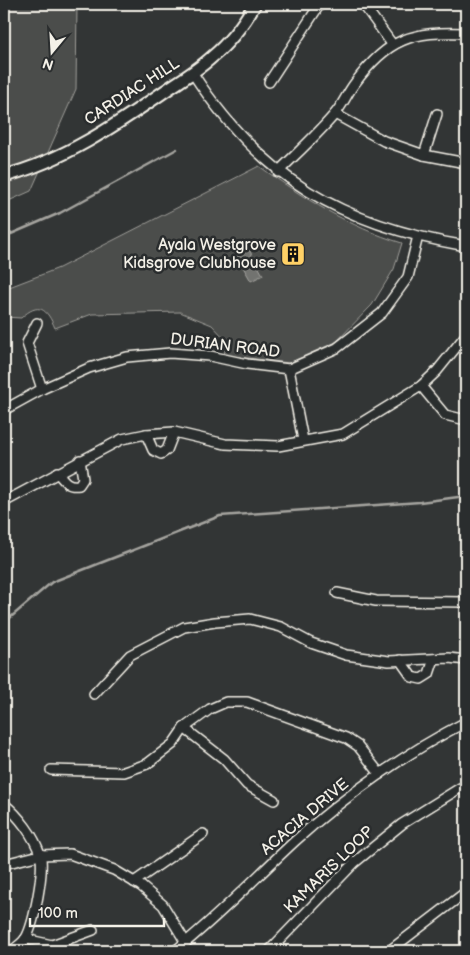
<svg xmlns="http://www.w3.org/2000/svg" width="470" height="955" font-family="'Balsamiq Sans',sans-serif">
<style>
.green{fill:#4b4d4c;stroke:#a09f9a}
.water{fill:#727370;stroke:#a6a5a0}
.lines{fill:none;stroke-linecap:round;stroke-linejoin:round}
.stream{stroke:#a6a5a0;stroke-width:2.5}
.minor-casing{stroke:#f4f1e8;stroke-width:12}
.major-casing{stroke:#f4f1e8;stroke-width:15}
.minor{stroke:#2a2d2e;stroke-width:9}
.major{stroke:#2a2d2e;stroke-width:11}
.labels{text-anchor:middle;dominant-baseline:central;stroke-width:5;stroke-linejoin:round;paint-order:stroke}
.street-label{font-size:16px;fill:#f4f1e8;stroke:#2a2d2e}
.poi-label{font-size:16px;fill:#f4f1e8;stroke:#2a2d2e;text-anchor:end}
</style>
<rect width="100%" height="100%" fill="#323535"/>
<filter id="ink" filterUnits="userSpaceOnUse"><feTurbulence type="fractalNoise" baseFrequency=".02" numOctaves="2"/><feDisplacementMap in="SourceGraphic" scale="10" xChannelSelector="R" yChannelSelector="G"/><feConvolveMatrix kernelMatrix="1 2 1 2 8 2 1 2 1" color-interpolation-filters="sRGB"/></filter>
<g filter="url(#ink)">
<!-- green -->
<g class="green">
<path d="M 4,4 L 77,4 L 76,89 L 31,191 L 4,203 Z"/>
<path d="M 259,166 C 303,198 349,227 402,243 L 394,269 L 372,305 L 336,342 L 289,363 L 224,355 L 227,341 L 212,325 L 180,312 L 92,314 L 55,328 C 47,309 39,301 21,318 L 4,317 L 4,289 L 59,268 Z"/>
</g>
<!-- water -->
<path class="water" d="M 247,246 L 263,275 L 251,281 L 235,253 Z"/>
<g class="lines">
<!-- stream -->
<g class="stream">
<path d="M 4,237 L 60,213 L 177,149"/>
<path d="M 4,623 L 52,582 L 220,516 L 420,502 L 466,496"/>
</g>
<defs>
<g id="minor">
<path d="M 363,4 L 392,44"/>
<path d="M 192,72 C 261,179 342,225 466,246"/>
<path d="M 269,82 L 320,4"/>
<path d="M 335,114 L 384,141 L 424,155 L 466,163"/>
<path d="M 424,155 L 437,114"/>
<path d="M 278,172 C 297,153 317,135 334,115 C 343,105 347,93 355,83 C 388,38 412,31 466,33"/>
<path d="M 37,323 L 27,343 L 42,389"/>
<path d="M 289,369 L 303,440"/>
<path d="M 421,386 L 445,415 L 466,420"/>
<path d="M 4,410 L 42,389 L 89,368 L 127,357 L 170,353 L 210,356 L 247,364 L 289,369 L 337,348 L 382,313 L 408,277 L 418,236"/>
<path d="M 146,434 L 153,450 L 161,454 L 167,450 L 174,432"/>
<path d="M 57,472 C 64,481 68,487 79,485 L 83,479 L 80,460"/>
<path d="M 4,502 L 122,439 L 146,434 L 174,432 L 225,444 L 278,446 L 343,434 L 421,386 L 437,371 L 466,335"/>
<path d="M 337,593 L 376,601 L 466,602"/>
<path d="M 400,660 L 412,677 L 421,679 L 429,674 L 434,659"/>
<path d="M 94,694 L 130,655 L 184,627 L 215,622 L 250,619 L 281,627 L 311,643 L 346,655 L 389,661 L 449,658 L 466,660"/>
<path d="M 184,728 L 224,759 L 247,785 L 274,800"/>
<path d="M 51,770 L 124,772 L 147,764 L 173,744 L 184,728 L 210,709 L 226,702 L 247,702 L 346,738 L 358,746 L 380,774"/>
<path d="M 4,804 C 19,816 34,836 40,854 C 45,869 34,924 26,938 C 23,943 16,947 12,951"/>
<path d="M 4,864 L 40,855 L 70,854 L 114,870 L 141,886 L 163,905 L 186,943"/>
<path d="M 134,882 L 203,834"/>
<path d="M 25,939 L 52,945 L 93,930"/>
<path d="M 175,951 C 218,917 255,878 295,841 C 345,796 407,752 466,722"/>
<path d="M 269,951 L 354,863 L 402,824 L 460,788 L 466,788"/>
<path d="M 389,951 L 466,892"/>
</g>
<path id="major" d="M 4,176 C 63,161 116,125 165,91 C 181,80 198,70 212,57 C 229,43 244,23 255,4"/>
</defs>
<!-- minor casing -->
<use href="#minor" class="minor-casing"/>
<!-- major casing -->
<use href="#major" class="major-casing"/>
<!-- minor -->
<use href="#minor" class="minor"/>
<!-- major -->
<use href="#major" class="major"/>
</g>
</g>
<!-- icons -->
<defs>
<symbol id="building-square" viewBox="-11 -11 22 22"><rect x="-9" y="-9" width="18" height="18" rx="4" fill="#ffd166" stroke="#2a2d2e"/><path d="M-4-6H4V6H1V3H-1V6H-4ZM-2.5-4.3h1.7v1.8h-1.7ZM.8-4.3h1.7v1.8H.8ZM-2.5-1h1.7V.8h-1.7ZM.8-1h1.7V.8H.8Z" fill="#111"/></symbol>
</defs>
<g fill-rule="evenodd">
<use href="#building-square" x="279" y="240" width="28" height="28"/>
</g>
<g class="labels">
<!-- street labels -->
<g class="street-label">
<text transform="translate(132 92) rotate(-33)">CARDIAC HILL</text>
<text transform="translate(225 346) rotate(7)">DURIAN ROAD</text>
<text transform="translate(305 817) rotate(-40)">ACACIA DRIVE</text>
<text transform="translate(329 870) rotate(-44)">KAMARIS LOOP</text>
</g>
<!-- poi labels -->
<g class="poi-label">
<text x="276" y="245">Ayala Westgrove<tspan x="276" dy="18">Kidsgrove Clubhouse</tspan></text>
</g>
</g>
<!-- margin -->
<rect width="470" height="955" fill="none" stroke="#2a2d2e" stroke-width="20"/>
<rect x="10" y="10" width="450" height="935" fill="none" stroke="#f4f1e8" stroke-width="2" filter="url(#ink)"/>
<!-- north arrow -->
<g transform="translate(52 52) rotate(198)" stroke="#2a2d2e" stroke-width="4" paint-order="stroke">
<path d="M0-4L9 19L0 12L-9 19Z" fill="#f4f1e8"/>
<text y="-8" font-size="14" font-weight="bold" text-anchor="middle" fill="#f4f1e8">N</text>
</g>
<!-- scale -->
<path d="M30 918v8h134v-8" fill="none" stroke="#f4f1e8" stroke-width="2.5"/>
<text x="38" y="918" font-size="15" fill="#f4f1e8" stroke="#2a2d2e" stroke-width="4" paint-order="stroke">100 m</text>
</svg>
